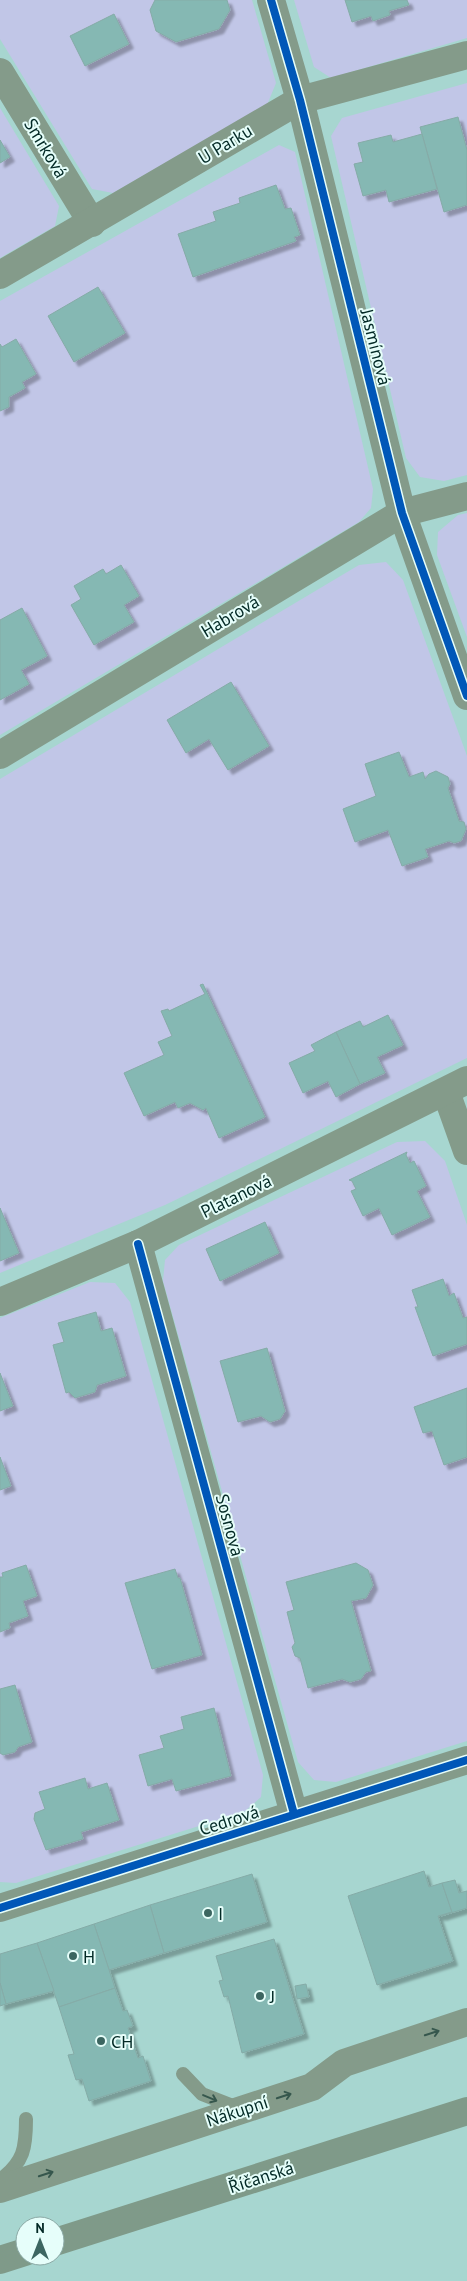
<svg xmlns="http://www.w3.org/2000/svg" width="467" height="2281" font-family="'PT Sans',sans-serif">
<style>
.green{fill:#c1c6e7}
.building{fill:#85b8b3;stroke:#85aba7;filter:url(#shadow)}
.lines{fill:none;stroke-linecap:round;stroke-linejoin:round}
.service{stroke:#849b8a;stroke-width:14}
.minor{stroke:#849b8a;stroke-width:28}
.secondary{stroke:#7f9a89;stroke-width:28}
.cycleway-casing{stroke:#e6fefa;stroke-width:11}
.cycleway{stroke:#0057b8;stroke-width:8}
.oneway{stroke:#36574d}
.poi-dot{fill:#3c6661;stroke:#e6fefa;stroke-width:2}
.labels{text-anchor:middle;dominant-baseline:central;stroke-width:4;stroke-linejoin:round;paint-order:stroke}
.street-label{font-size:18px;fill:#022925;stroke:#e6fefa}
.poi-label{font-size:18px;fill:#022925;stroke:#e6fefa;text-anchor:start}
</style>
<defs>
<filter id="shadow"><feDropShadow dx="4.5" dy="4.5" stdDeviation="1" flood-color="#0004"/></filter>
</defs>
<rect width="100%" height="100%" fill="#a7d6d0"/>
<!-- green -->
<g class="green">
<path d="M 0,0 L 252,0 L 276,83 L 267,105 L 113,193 L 92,189 L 0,39 Z"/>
<path d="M 294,0 L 467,0 L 467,38 L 331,78 L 314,67 Z"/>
<path d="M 467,83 L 467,475 L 444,481 L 420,477 L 406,458 L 331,136 L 342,118 Z"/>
<path d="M 0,108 L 59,206 L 55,226 L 0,258 Z"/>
<path d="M 279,145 L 295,152 L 373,489 L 371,508 L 359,522 L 0,735 L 0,301 Z"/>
<path d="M 467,513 L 467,637 L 437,555 L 438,532 L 458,515 Z"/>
<path d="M 386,562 L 403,580 L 467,756 L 467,1058 L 165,1205 L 0,1273 L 0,779 L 359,565 Z"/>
<path d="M 425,1141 L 445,1161 L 467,1225 L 467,1741 L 336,1782 L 314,1780 L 298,1762 L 163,1281 L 165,1260 L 179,1245 L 397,1142 Z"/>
<path d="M 90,1282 L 115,1283 L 130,1302 L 263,1775 L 261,1797 L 244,1812 L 16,1883 L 0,1882 L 0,1318 Z"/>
</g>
<!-- building -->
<g class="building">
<path d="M 155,0 L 227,0 L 230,10 L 219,29 L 176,42 L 156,31 L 150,10 Z"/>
<path d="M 345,0 L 407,0 L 409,5 L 389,11 L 390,15 L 373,21 L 371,16 L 352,22 Z"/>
<path d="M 114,14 L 129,44 L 85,66 L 70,36 Z"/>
<path d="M 458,117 L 467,150 L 467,205 L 444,212 L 420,127 Z"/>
<path d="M 422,134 L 437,189 L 389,202 L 386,190 L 363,196 L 354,164 L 363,162 L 358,143 L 391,135 L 393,142 Z"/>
<path d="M 0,140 L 10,157 L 0,163 Z"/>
<path d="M 276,185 L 285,209 L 291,208 L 300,235 L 294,237 L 296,241 L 193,277 L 178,234 L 216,221 L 213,212 L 240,203 L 239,198 Z"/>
<path d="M 98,287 L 125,333 L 74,362 L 48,316 Z"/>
<path d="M 16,339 L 36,374 L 22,382 L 25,388 L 9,397 L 9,407 L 0,411 L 0,344 L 2,347 Z"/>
<path d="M 121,565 L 139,596 L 124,605 L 134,622 L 94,645 L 71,605 L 81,599 L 74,586 L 103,569 L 106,574 Z"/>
<path d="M 22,608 L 47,656 L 21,670 L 29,684 L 0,700 L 0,620 Z"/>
<path d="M 231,682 L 269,746 L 228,770 L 209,739 L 186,753 L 167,720 Z"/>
<path d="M 399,752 L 409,777 L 423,772 L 425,779 L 429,774 L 436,771 L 448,777 L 450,784 L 448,788 L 459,821 L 464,822 L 466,829 L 461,841 L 454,843 L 449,841 L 425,849 L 428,857 L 402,866 L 388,830 L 355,842 L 343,809 L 376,796 L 365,764 Z"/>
<path d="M 203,984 L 265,1117 L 219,1138 L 206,1108 L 203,1110 L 190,1103 L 178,1108 L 175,1102 L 144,1116 L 124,1073 L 164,1055 L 158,1042 L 172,1036 L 161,1011 L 168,1009 L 169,1011 L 205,994 L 200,985 Z"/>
<path d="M 388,1015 L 403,1045 L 377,1057 L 385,1073 L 360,1084 L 336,1032 L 360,1021 L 363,1027 Z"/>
<path d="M 336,1032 L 360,1084 L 336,1097 L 328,1081 L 303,1093 L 289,1063 L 315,1051 L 311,1045 Z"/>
<path d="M 407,1152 L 406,1155 L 410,1163 L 414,1161 L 426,1186 L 417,1191 L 430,1217 L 392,1235 L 379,1208 L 363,1216 L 351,1191 L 356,1189 L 352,1181 L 349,1180 Z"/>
<path d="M 0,1208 L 19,1253 L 0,1261 Z"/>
<path d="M 265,1222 L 279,1253 L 220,1281 L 206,1249 Z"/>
<path d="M 443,1279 L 449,1296 L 454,1293 L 463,1318 L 467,1317 L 467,1344 L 433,1356 L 415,1307 L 418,1307 L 412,1290 Z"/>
<path d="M 96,1312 L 101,1331 L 112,1328 L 126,1376 L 97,1385 L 95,1392 L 75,1398 L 69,1392 L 66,1393 L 53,1345 L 64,1342 L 58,1323 Z"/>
<path d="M 267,1348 L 285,1411 L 280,1419 L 270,1422 L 261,1416 L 238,1422 L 220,1361 Z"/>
<path d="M 0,1373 L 13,1406 L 0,1411 Z"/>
<path d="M 467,1388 L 467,1457 L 444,1465 L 432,1431 L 423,1433 L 414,1407 Z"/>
<path d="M 0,1457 L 11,1486 L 0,1490 Z"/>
<path d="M 356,1563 L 368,1570 L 373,1585 L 366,1598 L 351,1601 L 371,1671 L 366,1672 L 361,1679 L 350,1682 L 342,1679 L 308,1688 L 300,1658 L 295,1656 L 292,1647 L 295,1643 L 287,1612 L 294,1610 L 286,1582 Z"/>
<path d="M 26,1565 L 37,1596 L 23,1601 L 28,1616 L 9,1623 L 10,1628 L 0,1632 L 0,1577 L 3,1577 L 2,1573 Z"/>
<path d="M 175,1569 L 178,1578 L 180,1578 L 202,1655 L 152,1669 L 125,1583 Z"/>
<path d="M 15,1685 L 32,1742 L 18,1747 L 15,1752 L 3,1755 L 0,1753 L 0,1689 Z"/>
<path d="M 214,1708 L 231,1776 L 176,1791 L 172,1779 L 148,1786 L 139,1755 L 164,1748 L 160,1736 L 184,1729 L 181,1717 Z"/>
<path d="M 85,1778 L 88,1789 L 107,1783 L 119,1820 L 81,1832 L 83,1839 L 46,1850 L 34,1819 L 35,1813 L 45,1809 L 39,1792 Z"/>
<path d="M 424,1871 L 429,1887 L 442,1883 L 452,1912 L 438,1916 L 453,1961 L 377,1985 L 348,1896 Z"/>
<path d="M 252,1874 L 267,1922 L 164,1953 L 150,1905 Z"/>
<path d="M 455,1880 L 459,1893 L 467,1891 L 467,1908 L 441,1916 L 452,1912 L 442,1883 Z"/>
<path d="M 150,1905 L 164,1953 L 109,1970 L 94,1924 Z"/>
<path d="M 94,1924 L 115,1988 L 59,2007 L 37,1943 Z"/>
<path d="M 274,1939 L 304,2034 L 242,2053 L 228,1996 L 224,1997 L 219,1981 L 223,1980 L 216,1956 Z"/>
<path d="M 37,1943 L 54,1991 L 6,2004 L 0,1983 L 0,1954 Z"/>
<path d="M 0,1983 L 6,2004 L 0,2006 Z"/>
<path d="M 306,1984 L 309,1997 L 297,1999 L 295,1986 Z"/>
<path d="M 115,1988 L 123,2011 L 127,2010 L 133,2026 L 128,2028 L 138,2058 L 143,2056 L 151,2081 L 89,2101 L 82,2079 L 76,2080 L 68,2055 L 74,2054 L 59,2007 Z"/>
</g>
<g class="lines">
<!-- service -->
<g class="service">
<path d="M 183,2074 L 202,2094 L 238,2108"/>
<path d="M 0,2180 C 24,2162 26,2148 26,2119"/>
</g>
<!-- minor -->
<g class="minor">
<path d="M 271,0 L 300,100 L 402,513 L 467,696"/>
<path d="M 0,72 L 92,223"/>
<path d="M 0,275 L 300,100 L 467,55"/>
<path d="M 0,755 L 402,513 L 467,496"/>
<path d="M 446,1092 L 467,1151"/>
<path d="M 138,1244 L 294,1814"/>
<path d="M 0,1302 L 138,1244 L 467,1080"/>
<path d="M 0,1908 L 467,1760"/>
<path d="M 0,2189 L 312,2087 L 344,2063 L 467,2022"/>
</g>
<!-- secondary -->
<g class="secondary">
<path d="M 55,2242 L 467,2111"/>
<path d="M 0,2260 L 25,2252"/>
</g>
<defs>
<g id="cycleway">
<path d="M 271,0 L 300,100 L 402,513 L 467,696"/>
<path d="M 138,1244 L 294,1814"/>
<path d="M 0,1908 L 467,1760"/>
</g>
</defs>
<!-- cycleway casing -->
<use href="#cycleway" class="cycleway-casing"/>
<!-- cycleway -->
<use href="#cycleway" class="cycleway"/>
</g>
<!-- one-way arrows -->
<defs><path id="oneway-shaft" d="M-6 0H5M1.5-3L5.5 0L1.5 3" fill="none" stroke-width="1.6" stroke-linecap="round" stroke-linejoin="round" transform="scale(1.25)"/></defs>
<g class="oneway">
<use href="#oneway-shaft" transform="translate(432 2033) rotate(-18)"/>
<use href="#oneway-shaft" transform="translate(284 2096) rotate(-18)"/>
<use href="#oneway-shaft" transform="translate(210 2098) rotate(23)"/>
<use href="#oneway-shaft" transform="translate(46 2174) rotate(-18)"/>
</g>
<!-- markers -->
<g class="poi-dot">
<circle cx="208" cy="1913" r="5"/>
<circle cx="73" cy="1956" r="5"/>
<circle cx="260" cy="1996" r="5"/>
<circle cx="101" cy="2041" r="5"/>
</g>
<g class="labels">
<!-- street labels -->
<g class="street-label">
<text transform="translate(225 144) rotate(-31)">U Parku</text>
<text transform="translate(46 148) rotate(59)">Smrková</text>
<text transform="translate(376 347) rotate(76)">Jasmínová</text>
<text transform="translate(230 616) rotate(-31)">Habrová</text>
<text transform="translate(236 1196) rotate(-26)">Platanová</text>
<text transform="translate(230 1525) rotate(75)">Sosnová</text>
<text transform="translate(229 1820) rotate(-18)">Cedrová</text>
<text transform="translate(237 2111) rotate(-18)">Nákupní</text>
<text transform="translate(261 2177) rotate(-18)">Říčanská</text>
</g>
<!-- poi labels -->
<g class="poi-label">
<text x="218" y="1913">I</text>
<text x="83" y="1956">H</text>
<text x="270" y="1996">J</text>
<text x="111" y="2041">CH</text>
</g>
</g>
<!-- north arrow -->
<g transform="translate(40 2241)"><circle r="24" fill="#e6fefa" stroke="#8ba9a5"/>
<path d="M0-4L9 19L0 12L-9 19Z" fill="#3c6661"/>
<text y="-8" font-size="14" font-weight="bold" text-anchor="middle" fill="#022925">N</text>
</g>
</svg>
